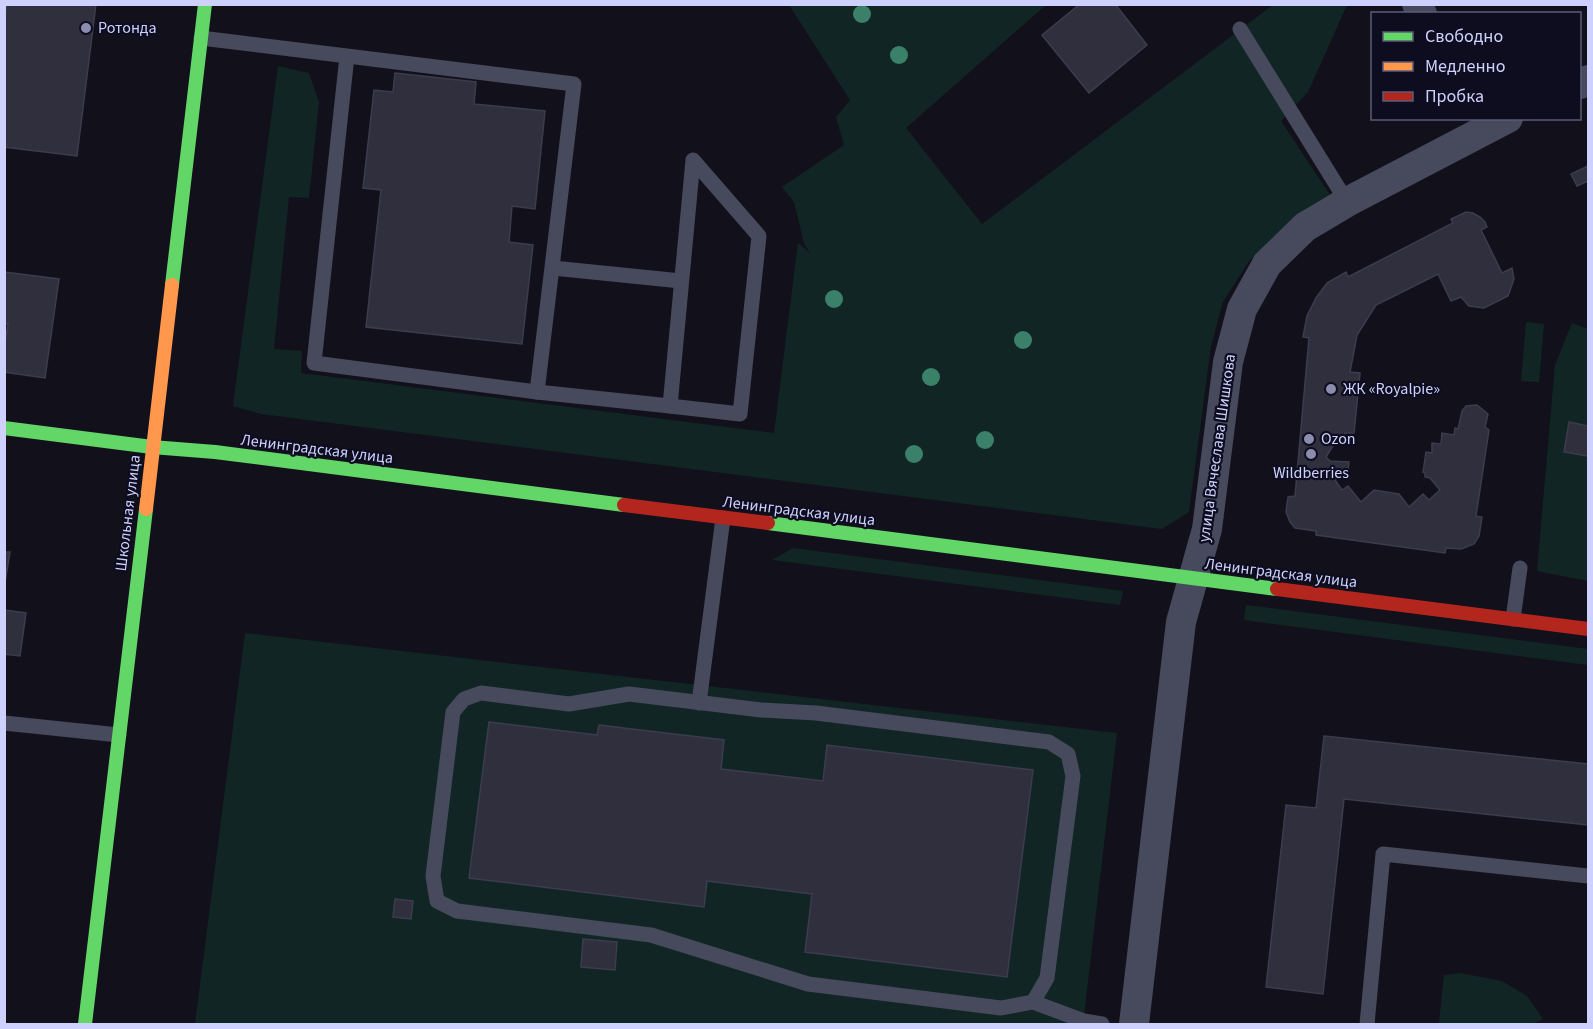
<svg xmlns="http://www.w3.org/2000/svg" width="1593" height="1029" font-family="'Source Sans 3',sans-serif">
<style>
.green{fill:#112624}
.building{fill:#302f3e;stroke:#3c3c4f;stroke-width:1.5}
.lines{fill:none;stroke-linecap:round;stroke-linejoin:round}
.lane{stroke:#47495c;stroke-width:15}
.street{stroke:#47495c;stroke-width:30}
.fast{stroke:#63d668;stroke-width:14}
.slow{stroke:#ff974d;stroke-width:14}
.jam{stroke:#b3261e;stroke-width:14}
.tree{fill:#3b8068}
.poi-dot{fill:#8c8dae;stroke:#0e0d1f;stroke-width:2}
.labels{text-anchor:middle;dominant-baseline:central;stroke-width:4.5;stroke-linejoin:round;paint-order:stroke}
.poi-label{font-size:16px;fill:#ced0fd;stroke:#0e0d1f;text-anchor:start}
.street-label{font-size:16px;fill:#ced0fd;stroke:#0e0d1f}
</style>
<rect width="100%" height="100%" fill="#12111b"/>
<!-- green -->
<g class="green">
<path d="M 789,5 L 1046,5 L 906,128 L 982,224 L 1273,5 L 1347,5 L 1308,92 L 1281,121 L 1330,195 L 1312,205 L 1249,261 L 1223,302 L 1211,346 L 1189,512 L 1162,529 L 261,414 L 233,406 L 278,66 L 309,73 L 319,102 L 309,198 L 289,197 L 274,349 L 302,351 L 301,373 L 774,433 L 798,243 L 810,253 L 804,243 L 794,202 L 782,187 L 844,145 L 836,117 L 850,100 Z"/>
<path d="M 1526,322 L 1544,324 L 1539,382 L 1521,381 Z"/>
<path d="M 1572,323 L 1588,329 L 1588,581 L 1537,571 L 1555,365 Z"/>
<path d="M 793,548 L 1123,591 L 1120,605 L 772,560 Z"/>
<path d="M 1246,605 L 1588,649 L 1588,665 L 1244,620 Z"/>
<path d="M 245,633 L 1117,733 L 1083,1024 L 195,1024 Z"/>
<path d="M 1460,973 L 1502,981 L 1527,996 L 1543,1019 L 1532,1024 L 1442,1024 L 1439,1023 L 1444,975 Z"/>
</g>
<!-- building -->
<g class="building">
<path d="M 7,4 L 96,4 L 77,156 L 4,147 L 4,22 Z"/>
<path d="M 1080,4 L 1115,4 L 1147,45 L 1089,93 L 1042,35 Z"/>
<path d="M 395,73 L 476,82 L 474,104 L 545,111 L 535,209 L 512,206 L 509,242 L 533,245 L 522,344 L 366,327 L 381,190 L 363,188 L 374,90 L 393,92 Z"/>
<path d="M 1588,166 L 1588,181 L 1577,186 L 1571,174 Z"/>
<path d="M 1466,212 L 1473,213 L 1480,217 L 1485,222 L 1487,227 L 1481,230 L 1502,273 L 1512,268 L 1514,279 L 1508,296 L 1484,308 L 1469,306 L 1461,297 L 1451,301 L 1438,274 L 1376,305 L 1357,335 L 1350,372 L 1360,373 L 1354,433 L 1345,433 L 1344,442 L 1336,441 L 1326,457 L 1330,461 L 1349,462 L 1348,470 L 1335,480 L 1342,490 L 1348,486 L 1361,502 L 1374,490 L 1399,494 L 1409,507 L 1423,494 L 1429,500 L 1440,490 L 1430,478 L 1425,477 L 1425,473 L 1423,472 L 1426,452 L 1432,453 L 1432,443 L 1441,444 L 1442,433 L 1454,435 L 1455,428 L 1458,429 L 1462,411 L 1466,406 L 1477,405 L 1488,414 L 1485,427 L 1489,430 L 1476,516 L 1482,517 L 1479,536 L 1474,544 L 1461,549 L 1446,548 L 1445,553 L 1316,535 L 1316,531 L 1295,528 L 1290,522 L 1286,512 L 1288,497 L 1295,496 L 1309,338 L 1303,337 L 1307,316 L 1316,298 L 1327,283 L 1346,272 L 1348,277 L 1453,223 L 1451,219 Z"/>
<path d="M 4,272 L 59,279 L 45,378 L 4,372 L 4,337 L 6,337 L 8,324 L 4,324 Z"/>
<path d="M 1569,422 L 1588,426 L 1588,456 L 1564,452 Z"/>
<path d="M 4,552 L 10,552 L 4,589 Z"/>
<path d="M 4,610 L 26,613 L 20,656 L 4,654 Z"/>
<path d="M 489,722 L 597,735 L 599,725 L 724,740 L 721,769 L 823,781 L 827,745 L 1033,770 L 1007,977 L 805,952 L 812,894 L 707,881 L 704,907 L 469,878 Z"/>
<path d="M 1324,736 L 1588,764 L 1588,825 L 1344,799 L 1323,994 L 1266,987 L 1286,805 L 1316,808 Z"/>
<path d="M 395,899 L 413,901 L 411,919 L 393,917 Z"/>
<path d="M 583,939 L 617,942 L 615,970 L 581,967 Z"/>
</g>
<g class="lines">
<!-- lane -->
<g class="lane">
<path d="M 1240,29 L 1347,202"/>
<path d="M 201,38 L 574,84 L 537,392 L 314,363 L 347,56"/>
<path d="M 693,160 L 759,236 L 740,414 L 670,406 Z"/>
<path d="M 553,268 L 681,281"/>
<path d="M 537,392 L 670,406"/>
<path d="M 1513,619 L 1520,568"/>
<path d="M 481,693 L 569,704 L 629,694 L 761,710 L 816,713 L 1049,742 L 1068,754 L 1073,776 L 1047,978 L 1033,1002 L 1001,1008 L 808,984 L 651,935 L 457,911 L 437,901 L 433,876 L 453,712 L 464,699 Z"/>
<path d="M 699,703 L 723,518"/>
<path d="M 4,723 L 119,735"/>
<path d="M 1033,1002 L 1084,1021 L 1102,1024"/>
<path d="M 1367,1024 L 1383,854 L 1588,876"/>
</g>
<!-- street -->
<g class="street">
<path d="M 1417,4 L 1422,14"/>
<path d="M 1580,84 L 1588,80"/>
<path d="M 1134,1024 L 1181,622 L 1207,529 L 1228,362 L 1242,309 L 1267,264 L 1305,227 L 1347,202 L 1508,118"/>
</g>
<!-- fast -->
<g class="fast">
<path d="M 172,285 L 205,4"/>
<path d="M 4,428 L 152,447 L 215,452 L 624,505"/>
<path d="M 768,523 L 1277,589"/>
<path d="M 85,1024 L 146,509"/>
</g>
<!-- slow -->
<path class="slow" d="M 146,509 L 172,285"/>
<!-- jam -->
<g class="jam">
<path d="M 624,505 L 768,523"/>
<path d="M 1277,589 L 1588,629"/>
</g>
</g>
<!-- trees -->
<g class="tree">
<circle cx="862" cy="14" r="9"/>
<circle cx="899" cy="55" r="9"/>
<circle cx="834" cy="299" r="9"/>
<circle cx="1023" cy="340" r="9"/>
<circle cx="931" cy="377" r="9"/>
<circle cx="985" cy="440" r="9"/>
<circle cx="914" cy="454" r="9"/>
</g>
<!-- markers -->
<g class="poi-dot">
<circle cx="86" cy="28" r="6"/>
<circle cx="1331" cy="389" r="6"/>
<circle cx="1309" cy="439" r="6"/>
<circle cx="1311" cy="454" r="6"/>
</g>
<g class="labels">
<!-- poi labels -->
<g class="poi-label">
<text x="98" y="28">Ротонда</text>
<text x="1343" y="389">ЖК «Royalpie»</text>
<text x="1321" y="439">Ozon</text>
<text x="1311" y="473" text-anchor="middle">Wildberries</text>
</g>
<!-- street labels -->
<g class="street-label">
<text transform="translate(1217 448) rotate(-82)">улица Вячеслава Шишкова</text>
<text transform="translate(317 449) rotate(7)">Ленинградская улица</text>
<text transform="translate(799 511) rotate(7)">Ленинградская улица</text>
<text transform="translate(128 513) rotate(-83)">Школьная улица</text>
<text transform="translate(1281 573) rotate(7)">Ленинградская улица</text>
</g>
</g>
<!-- border -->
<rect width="1593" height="1029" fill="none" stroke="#ced0fd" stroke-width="12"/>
<!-- legend -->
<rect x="1371" y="12" width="210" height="108" fill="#0e0d1f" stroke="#5b5b78" stroke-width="1.5"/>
<rect x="1383" y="32" width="30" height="9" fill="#63d668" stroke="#5b5b78" stroke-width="1.5"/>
<text x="1425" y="42" font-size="18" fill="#ced0fd">Свободно</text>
<rect x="1383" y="62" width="30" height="9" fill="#ff974d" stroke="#5b5b78" stroke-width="1.5"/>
<text x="1425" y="72" font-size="18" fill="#ced0fd">Медленно</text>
<rect x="1383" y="92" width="30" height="9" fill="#b3261e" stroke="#5b5b78" stroke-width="1.5"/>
<text x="1425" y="102" font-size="18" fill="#ced0fd">Пробка</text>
</svg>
